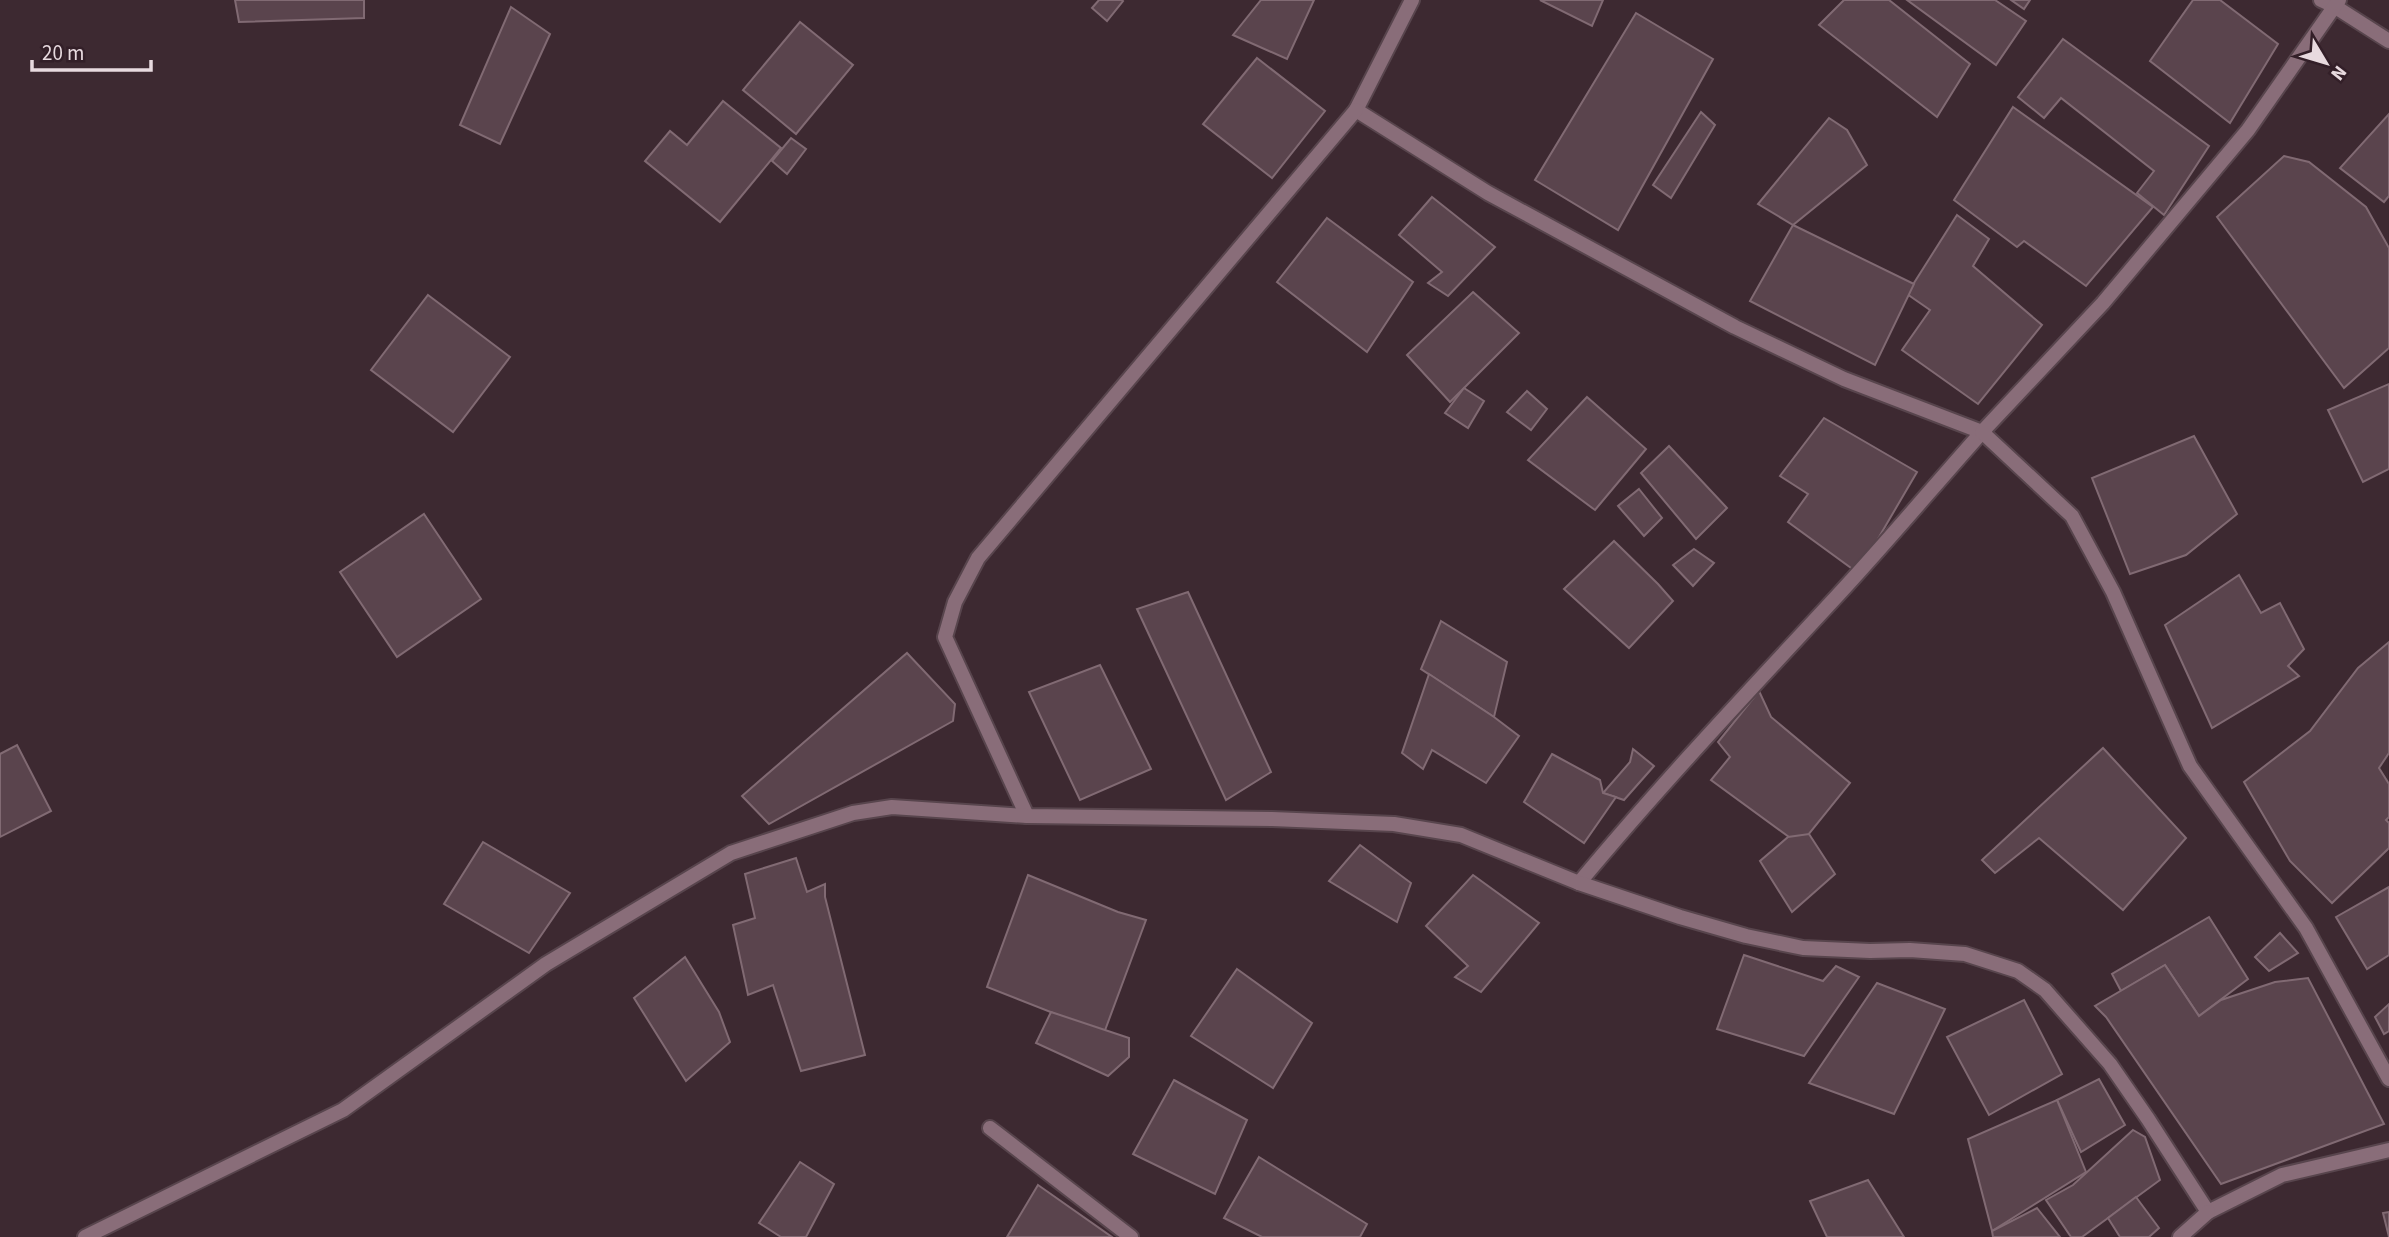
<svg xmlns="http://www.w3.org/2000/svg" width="2389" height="1237" font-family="'Source Sans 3',sans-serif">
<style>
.building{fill:#5a444d;stroke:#816a73;stroke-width:2}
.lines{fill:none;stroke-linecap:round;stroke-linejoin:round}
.street-casing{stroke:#58454d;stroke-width:18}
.street{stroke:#896d79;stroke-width:14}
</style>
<rect width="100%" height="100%" fill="#3d2931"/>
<!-- building -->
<g class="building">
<path d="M 235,0 L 364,0 L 364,18 L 239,22 Z"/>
<path d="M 1099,0 L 1122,0 L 1123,1 L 1107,21 L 1092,8 Z"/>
<path d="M 1261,0 L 1314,0 L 1287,59 L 1233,35 Z"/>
<path d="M 1540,0 L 1603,0 L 1592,26 Z"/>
<path d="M 1844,0 L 1889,0 L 1970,64 L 1937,117 L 1819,25 Z"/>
<path d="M 1907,0 L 1995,0 L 2026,21 L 1996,65 Z"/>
<path d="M 2011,0 L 2030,0 L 2024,9 Z"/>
<path d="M 2193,0 L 2220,0 L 2278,44 L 2230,123 L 2150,61 Z"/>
<path d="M 511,7 L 550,34 L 500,144 L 460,125 Z"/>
<path d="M 1636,13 L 1713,59 L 1618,230 L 1535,180 Z"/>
<path d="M 800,22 L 853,65 L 796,134 L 743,90 Z"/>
<path d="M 2063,39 L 2209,146 L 2164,215 L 2137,193 L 2154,171 L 2061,98 L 2044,118 L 2018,97 Z"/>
<path d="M 1257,58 L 1325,111 L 1272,178 L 1203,124 Z"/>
<path d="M 723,101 L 781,148 L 720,222 L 645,161 L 670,131 L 687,145 Z"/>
<path d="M 2013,107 L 2153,207 L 2086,286 L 2024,241 L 2017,247 L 1954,200 Z"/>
<path d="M 1701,112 L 1715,125 L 1671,198 L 1653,185 Z"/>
<path d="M 2389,114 L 2389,196 L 2384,202 L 2340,168 Z"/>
<path d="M 1829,118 L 1847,130 L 1867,165 L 1793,225 L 1758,204 Z"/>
<path d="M 791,138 L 806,149 L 787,174 L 772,161 Z"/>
<path d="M 2284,156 L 2309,162 L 2366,207 L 2389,248 L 2389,348 L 2344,388 L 2217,217 Z"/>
<path d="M 1432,197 L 1495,247 L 1448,296 L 1428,283 L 1442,272 L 1399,235 Z"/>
<path d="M 1957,215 L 1989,239 L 1973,266 L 2042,325 L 1978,404 L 1902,350 L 1930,310 L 1907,294 Z"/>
<path d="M 1327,218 L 1413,282 L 1367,352 L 1277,282 Z"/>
<path d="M 1793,225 L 1914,284 L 1875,365 L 1750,301 Z"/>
<path d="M 1473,292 L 1519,333 L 1450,402 L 1407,355 Z"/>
<path d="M 428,295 L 510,357 L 453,432 L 371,370 Z"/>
<path d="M 2389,384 L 2389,469 L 2363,482 L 2328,410 Z"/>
<path d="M 1464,388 L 1484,401 L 1468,428 L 1445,413 Z"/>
<path d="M 1527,391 L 1547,409 L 1531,430 L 1507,412 Z"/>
<path d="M 1587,397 L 1646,449 L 1595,510 L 1528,460 Z"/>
<path d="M 1824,418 L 1917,472 L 1858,573 L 1788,522 L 1808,494 L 1780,476 Z"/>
<path d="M 2194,436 L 2237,514 L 2186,555 L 2130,574 L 2092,478 Z"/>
<path d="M 1669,446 L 1727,508 L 1696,539 L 1641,473 Z"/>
<path d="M 1639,489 L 1662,518 L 1644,536 L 1618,506 Z"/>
<path d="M 424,514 L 481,599 L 397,657 L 340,572 Z"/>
<path d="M 1614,541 L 1658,584 L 1673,601 L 1629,648 L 1564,589 Z"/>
<path d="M 1694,549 L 1714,563 L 1693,586 L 1673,565 Z"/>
<path d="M 2239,575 L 2261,613 L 2280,603 L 2304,649 L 2288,666 L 2299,676 L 2212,728 L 2165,625 Z"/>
<path d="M 1188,592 L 1271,772 L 1226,800 L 1137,609 Z"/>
<path d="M 1441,621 L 1507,662 L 1494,717 L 1421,669 Z"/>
<path d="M 2389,642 L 2389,753 L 2379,768 L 2389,784 L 2389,817 L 2386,820 L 2389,823 L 2389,848 L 2332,903 L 2290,861 L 2244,782 L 2310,731 L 2358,668 Z"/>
<path d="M 907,653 L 955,704 L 953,721 L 769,824 L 742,796 Z"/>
<path d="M 1100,665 L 1151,769 L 1080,800 L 1029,692 Z"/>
<path d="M 1429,674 L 1494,717 L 1519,736 L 1486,783 L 1432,750 L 1423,769 L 1402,753 Z"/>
<path d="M 1759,691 L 1771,717 L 1850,783 L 1800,845 L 1711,780 L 1730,757 L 1718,742 Z"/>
<path d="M 17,745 L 51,811 L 0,837 L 0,754 Z"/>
<path d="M 2103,748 L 2186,838 L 2123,910 L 2039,838 L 1995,873 L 1982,860 Z"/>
<path d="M 1633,749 L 1654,766 L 1624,800 L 1603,793 L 1630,762 Z"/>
<path d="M 1552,754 L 1600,780 L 1603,793 L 1616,797 L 1584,843 L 1524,802 Z"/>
<path d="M 1809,834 L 1835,874 L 1792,912 L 1760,861 L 1788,837 Z"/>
<path d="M 483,842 L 570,893 L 529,953 L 444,904 Z"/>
<path d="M 1360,845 L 1411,883 L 1397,922 L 1329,881 Z"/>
<path d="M 796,858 L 807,892 L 825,884 L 825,897 L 865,1055 L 801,1071 L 773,985 L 748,995 L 733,925 L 755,918 L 745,874 Z"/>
<path d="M 1028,875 L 1118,912 L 1146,920 L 1104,1033 L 987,987 Z"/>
<path d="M 1473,875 L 1539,923 L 1481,992 L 1455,977 L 1468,966 L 1426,926 Z"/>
<path d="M 2389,887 L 2389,955 L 2367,969 L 2336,917 Z"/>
<path d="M 2209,917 L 2248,979 L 2199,1016 L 2165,965 L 2121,991 L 2112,974 Z"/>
<path d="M 2280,933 L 2298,953 L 2269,971 L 2255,957 Z"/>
<path d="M 1744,955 L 1823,981 L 1836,966 L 1859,977 L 1804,1056 L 1717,1029 Z"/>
<path d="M 685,957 L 719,1012 L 730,1042 L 686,1081 L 634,998 Z"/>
<path d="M 2165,965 L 2199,1016 L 2221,1000 L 2275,982 L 2308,978 L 2384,1124 L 2221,1184 L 2106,1017 L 2095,1006 Z"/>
<path d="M 1237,969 L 1312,1023 L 1273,1088 L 1191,1036 Z"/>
<path d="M 1877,983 L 1945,1009 L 1894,1114 L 1809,1083 Z"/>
<path d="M 2024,1000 L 2062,1074 L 1989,1115 L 1947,1037 Z"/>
<path d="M 2389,1004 L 2389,1031 L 2384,1034 L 2375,1017 Z"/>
<path d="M 1051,1012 L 1129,1038 L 1129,1057 L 1108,1076 L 1036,1043 Z"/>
<path d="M 2099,1079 L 2125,1125 L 2081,1152 L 2057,1100 Z"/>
<path d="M 1174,1080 L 1247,1120 L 1215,1194 L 1133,1154 Z"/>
<path d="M 2057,1100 L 2086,1172 L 1992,1231 L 1968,1139 Z"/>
<path d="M 2133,1130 L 2145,1137 L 2160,1180 L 2082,1237 L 2071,1237 L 2046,1200 L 2073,1185 Z"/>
<path d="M 1259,1157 L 1367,1224 L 1360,1237 L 1262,1237 L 1224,1218 Z"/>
<path d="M 800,1162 L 834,1184 L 806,1237 L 781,1237 L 759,1223 Z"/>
<path d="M 1868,1180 L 1904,1237 L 1827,1237 L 1810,1201 Z"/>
<path d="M 1038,1185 L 1112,1237 L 1007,1237 Z"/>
<path d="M 2136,1197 L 2159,1228 L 2149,1237 L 2120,1237 L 2108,1218 Z"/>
<path d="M 2037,1208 L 2060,1237 L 1993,1237 L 1992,1231 Z"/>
<path d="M 2389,1212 L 2389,1237 L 2383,1213 Z"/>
</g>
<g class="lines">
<defs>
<g id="street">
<path d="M 1412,0 L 1356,110 L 1488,193 L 1735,327 L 1844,379 L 1982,432 C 1934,486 1887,542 1838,595 C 1750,690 1662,783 1579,883"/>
<path d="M 2321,0 L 2334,6 L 2389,41"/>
<path d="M 2339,0 L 2248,130 L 2103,303 L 1982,432 L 2072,516 L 2113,592 L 2190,766 L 2306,928 L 2389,1079"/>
<path d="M 1027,816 L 945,637 L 955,602 L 978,558 L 1356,110"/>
<path d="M 990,1128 L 1131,1237"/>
<path d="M 85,1237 L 343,1110 L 546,964 L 731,853 L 853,813 L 892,807 L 1027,816 L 1272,819 L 1394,824 L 1461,835 L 1579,883 L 1680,917 L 1746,936 L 1803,948 L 1870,951 L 1910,950 L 1965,954 L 2018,971 L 2045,990 L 2110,1064 L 2148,1119 L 2208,1212 L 2282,1175 L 2389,1150"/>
<path d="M 2180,1237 L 2208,1212"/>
</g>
</defs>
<!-- street casing -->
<use href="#street" class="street-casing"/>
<!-- street -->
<use href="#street" class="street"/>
</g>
<!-- north arrow -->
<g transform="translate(2326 63) rotate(128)" stroke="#331f28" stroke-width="5" paint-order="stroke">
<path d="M0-5L12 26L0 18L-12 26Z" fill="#e8dadf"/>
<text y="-10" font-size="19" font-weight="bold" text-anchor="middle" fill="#e8dadf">N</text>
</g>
<!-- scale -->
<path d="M32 60v10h119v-10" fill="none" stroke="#e8dadf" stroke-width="3.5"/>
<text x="42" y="60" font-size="21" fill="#e8dadf" stroke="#331f28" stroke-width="5" paint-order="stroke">20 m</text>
</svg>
